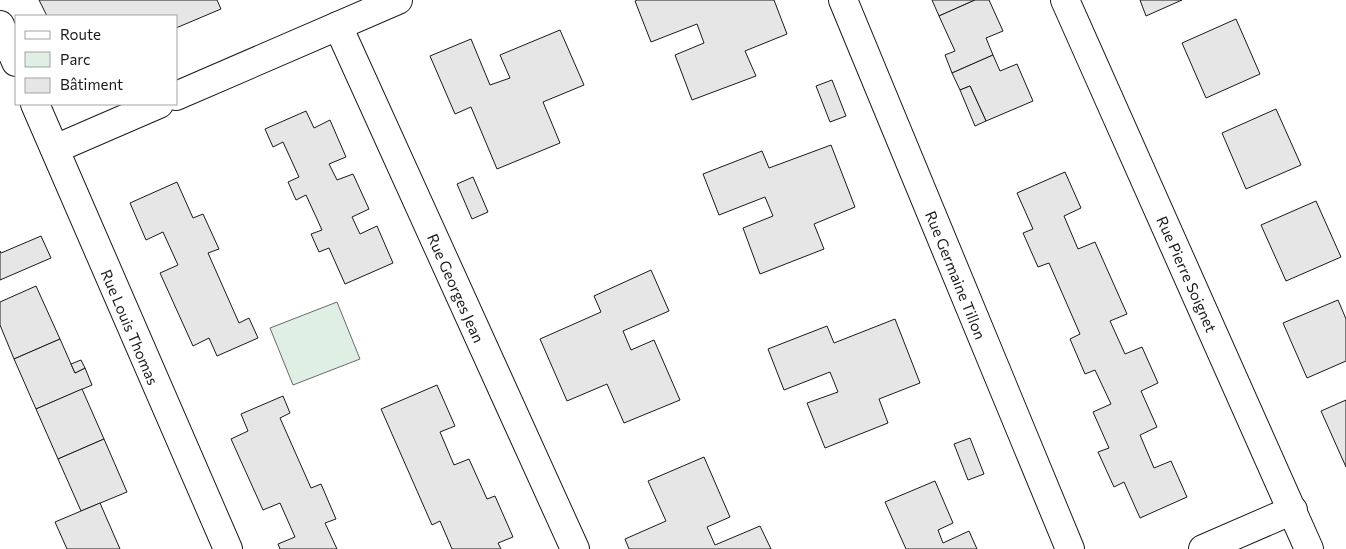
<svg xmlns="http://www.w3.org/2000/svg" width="1346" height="549" font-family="Commissioner,sans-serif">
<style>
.green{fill:#e0efe3;stroke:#6a6a6a}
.building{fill:#e6e6e6;stroke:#1a1a1a}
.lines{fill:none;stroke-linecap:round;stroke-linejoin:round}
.street-casing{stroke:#1a1a1a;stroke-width:30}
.street{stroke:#fff;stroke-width:28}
.labels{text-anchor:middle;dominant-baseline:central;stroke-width:4;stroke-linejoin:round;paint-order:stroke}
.street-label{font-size:15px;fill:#1a1a1a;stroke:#fff}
</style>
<rect width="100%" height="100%" fill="#fff"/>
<!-- green -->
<path class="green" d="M 337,302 L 360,359 L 293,385 L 270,328 Z"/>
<!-- building -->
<g class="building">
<path d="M 39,0 L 217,0 L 221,9 L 176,28 L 176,16 L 47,16 Z"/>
<path d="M 637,0 L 774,0 L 787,34 L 745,51 L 756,76 L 692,100 L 675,55 L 704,43 L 697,24 L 651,42 L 635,1 Z"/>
<path d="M 932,0 L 975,0 L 939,16 Z"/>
<path d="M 975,0 L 989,0 L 1003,31 L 986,38 L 993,55 L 952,73 L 945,55 L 955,51 L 939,16 Z"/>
<path d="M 1140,0 L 1182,0 L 1146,16 Z"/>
<path d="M 1236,19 L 1260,74 L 1206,98 L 1182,43 Z"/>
<path d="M 560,30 L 584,85 L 543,102 L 560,143 L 497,169 L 471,107 L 455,114 L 430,56 L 471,39 L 490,85 L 510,78 L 500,55 Z"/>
<path d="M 993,55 L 1000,71 L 1017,64 L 1033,101 L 986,121 L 970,86 L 960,90 L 952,73 Z"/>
<path d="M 832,80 L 846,116 L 830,122 L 816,86 Z"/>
<path d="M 970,86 L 986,121 L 975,126 L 960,90 Z"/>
<path d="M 1276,109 L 1301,165 L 1246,189 L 1222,133 Z"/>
<path d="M 306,111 L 314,128 L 330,120 L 346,157 L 329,164 L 337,180 L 353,174 L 369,209 L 352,217 L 360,234 L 377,226 L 393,263 L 345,284 L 329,248 L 319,252 L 311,234 L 322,230 L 306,195 L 296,200 L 288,182 L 299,177 L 283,142 L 273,147 L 265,129 Z"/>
<path d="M 831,145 L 855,207 L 814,224 L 824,249 L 760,274 L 743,228 L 773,216 L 765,197 L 719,215 L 703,174 L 762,151 L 769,168 Z"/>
<path d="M 1065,172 L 1081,208 L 1064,216 L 1078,249 L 1095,242 L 1127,314 L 1110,321 L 1125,354 L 1142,347 L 1158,383 L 1141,391 L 1157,427 L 1140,435 L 1154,468 L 1171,461 L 1187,497 L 1140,518 L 1124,482 L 1114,487 L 1098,452 L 1109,448 L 1093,412 L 1111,404 L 1095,370 L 1085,374 L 1070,339 L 1080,334 L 1049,263 L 1038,267 L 1023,233 L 1033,229 L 1017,193 Z"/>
<path d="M 473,177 L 488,212 L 472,219 L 457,184 Z"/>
<path d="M 177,182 L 193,218 L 203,214 L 219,249 L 208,253 L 239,323 L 249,318 L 258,338 L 217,356 L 209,338 L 193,346 L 160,273 L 178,265 L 163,232 L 146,240 L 130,203 Z"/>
<path d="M 1316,201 L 1341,257 L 1286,281 L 1261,225 Z"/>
<path d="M 41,236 L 51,258 L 0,280 L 0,251 L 1,253 Z"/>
<path d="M 651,270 L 669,311 L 623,331 L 631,350 L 654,340 L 680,400 L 624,423 L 607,384 L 567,401 L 540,339 L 601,312 L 594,296 Z"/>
<path d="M 36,286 L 60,339 L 14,359 L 0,325 L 0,302 Z"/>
<path d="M 1338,300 L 1346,319 L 1346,361 L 1307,378 L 1283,323 Z"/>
<path d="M 895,319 L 920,383 L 879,399 L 888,423 L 825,448 L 807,403 L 838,392 L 830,372 L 784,390 L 768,349 L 827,326 L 834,343 Z"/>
<path d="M 60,339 L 75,373 L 85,368 L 92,385 L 36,409 L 14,359 Z"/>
<path d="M 81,360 L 85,368 L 75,373 L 71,364 Z"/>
<path d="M 437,385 L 455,426 L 440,432 L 454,465 L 469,459 L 487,499 L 495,496 L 513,537 L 498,543 L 501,549 L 452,549 L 440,521 L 432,525 L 381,409 Z"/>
<path d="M 82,389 L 104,439 L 58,459 L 36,409 Z"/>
<path d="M 283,396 L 290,413 L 280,418 L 311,488 L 321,484 L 336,519 L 325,523 L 337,549 L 280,549 L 278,544 L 295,537 L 280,503 L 263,510 L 231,439 L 248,431 L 241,414 Z"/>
<path d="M 1346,400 L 1346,467 L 1321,411 Z"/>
<path d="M 970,438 L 984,474 L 968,480 L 954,444 Z"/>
<path d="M 104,439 L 127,492 L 81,511 L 58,459 Z"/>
<path d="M 704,457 L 730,517 L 707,527 L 715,545 L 760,526 L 771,549 L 629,549 L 625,539 L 666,521 L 648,481 Z"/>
<path d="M 935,481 L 953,523 L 938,530 L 943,543 L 969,531 L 977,549 L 906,549 L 885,502 Z"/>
<path d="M 100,503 L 120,549 L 67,549 L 55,522 Z"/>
</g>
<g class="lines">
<defs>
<g id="street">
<path d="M 843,0 L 1070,549"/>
<path d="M 1065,0 L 1309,549"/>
<path d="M 0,25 L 16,62"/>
<path d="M 338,26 L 575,549"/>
<path d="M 176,96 L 398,0"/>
<path d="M 35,104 L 228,549"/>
<path d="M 55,149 L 159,104"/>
<path d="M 1203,549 L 1293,510"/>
</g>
</defs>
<!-- street casing -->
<use href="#street" class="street-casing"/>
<!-- street -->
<use href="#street" class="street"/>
</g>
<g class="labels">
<!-- street labels -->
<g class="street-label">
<text transform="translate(1187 274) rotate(66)">Rue Pierre Soignet</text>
<text transform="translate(956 275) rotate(68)">Rue Germaine Tillon</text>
<text transform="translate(456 288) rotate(66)">Rue Georges Jean</text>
<text transform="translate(130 327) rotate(67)">Rue Louis Thomas</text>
</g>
</g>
<!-- legend -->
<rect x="15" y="15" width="162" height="90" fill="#ffffff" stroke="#a3a3a3"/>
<rect x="25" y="31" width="25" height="8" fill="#ffffff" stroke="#a3a3a3"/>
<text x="60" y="40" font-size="15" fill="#1a1a1a">Route</text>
<rect x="25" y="52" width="25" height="15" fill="#e0efe3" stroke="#a3a3a3"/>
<text x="60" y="65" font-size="15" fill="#1a1a1a">Parc</text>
<rect x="25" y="78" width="25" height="15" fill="#e6e6e6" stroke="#a3a3a3"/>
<text x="60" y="90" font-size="15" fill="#1a1a1a">Bâtiment</text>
</svg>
